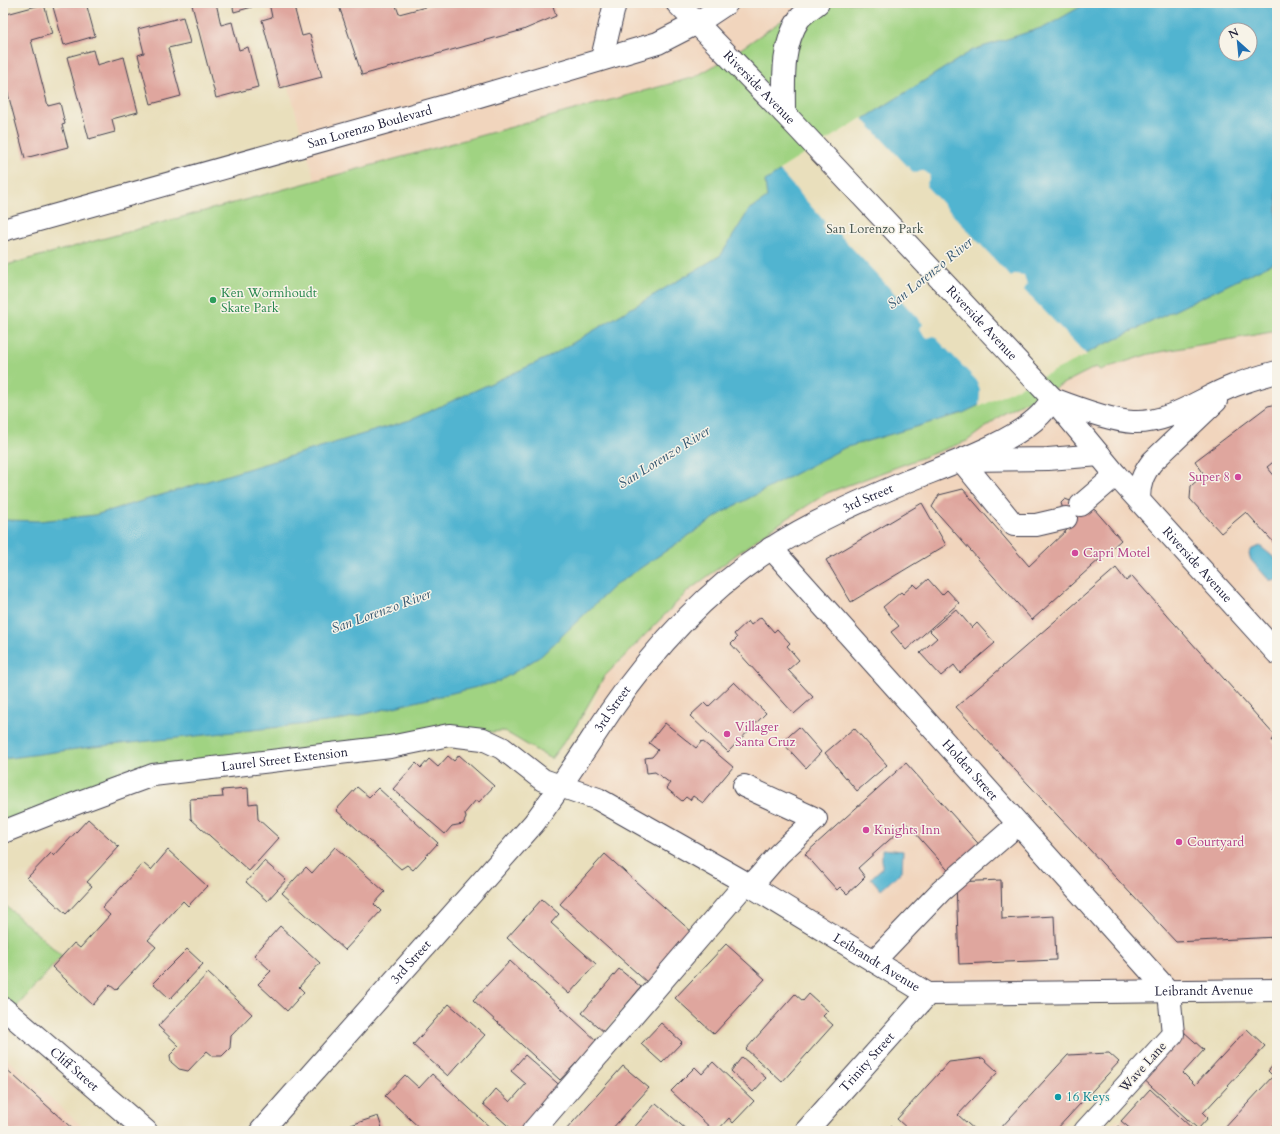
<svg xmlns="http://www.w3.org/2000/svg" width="1280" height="1134" font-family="Cardo,serif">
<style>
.built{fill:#f1d5bd}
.green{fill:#a0d382;stroke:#617a5e;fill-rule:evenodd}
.water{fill:#51b4d0;stroke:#3a6b86;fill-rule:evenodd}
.pier{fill:#e9dfbc}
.building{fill:#dfa69e}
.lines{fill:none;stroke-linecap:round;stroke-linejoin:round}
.minor-casing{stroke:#403e4e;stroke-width:24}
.major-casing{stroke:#403e4e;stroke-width:24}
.minor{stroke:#fff;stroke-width:22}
.major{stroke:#fff;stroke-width:22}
.leisure-dot{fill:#2e9e5b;stroke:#f7f3e8;stroke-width:1.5}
.hotel-dot{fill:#d1479c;stroke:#f7f3e8;stroke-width:1.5}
.culture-dot{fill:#0f9aa8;stroke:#f7f3e8;stroke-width:1.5}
.labels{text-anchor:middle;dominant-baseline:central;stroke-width:3;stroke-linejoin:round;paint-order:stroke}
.street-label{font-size:13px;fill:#22223b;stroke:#f7f3e8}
.park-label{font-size:13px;fill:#485750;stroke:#f7f3e8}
.leisure-label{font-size:13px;fill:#27864d;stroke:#f7f3e8;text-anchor:start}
.hotel-label{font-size:13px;fill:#b23c85;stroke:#f7f3e8;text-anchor:start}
.culture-label{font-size:13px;fill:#0d838f;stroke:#f7f3e8;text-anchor:start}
.water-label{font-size:14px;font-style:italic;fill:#32556f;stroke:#f7f3e8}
</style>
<rect width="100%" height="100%" fill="#f7f3e8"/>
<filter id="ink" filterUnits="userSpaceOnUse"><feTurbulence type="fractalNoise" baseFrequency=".025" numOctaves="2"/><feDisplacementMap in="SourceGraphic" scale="8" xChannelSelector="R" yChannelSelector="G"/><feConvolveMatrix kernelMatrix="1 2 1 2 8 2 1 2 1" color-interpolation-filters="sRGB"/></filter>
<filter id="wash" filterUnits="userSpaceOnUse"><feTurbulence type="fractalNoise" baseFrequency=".012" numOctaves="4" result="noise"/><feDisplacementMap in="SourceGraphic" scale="16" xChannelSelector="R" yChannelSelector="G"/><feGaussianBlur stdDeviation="0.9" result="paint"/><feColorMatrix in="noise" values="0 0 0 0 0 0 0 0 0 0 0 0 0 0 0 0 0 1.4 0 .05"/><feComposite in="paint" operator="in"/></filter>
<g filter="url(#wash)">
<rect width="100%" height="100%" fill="#e9dfbc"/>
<!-- built -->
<g class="built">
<path d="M 265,3 L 807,3 L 729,57 L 695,77 L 315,181 Z"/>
<path d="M 1277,330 L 1277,989 L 928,994 L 561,786 L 604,677 L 688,591 L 768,531 L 827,493 L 879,472 L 967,441 L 1003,414 L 1096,367 L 1100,370 L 1149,354 Z"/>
<path d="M 3,1055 L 87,1131 L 3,1131 Z"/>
<path d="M 1117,1119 L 1130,1131 L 1106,1131 Z"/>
</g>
<!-- green -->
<g class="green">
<path d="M 807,3 L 1277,3 L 1277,331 L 1149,354 L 1100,370 L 1096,367 L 1003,414 L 967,441 L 827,493 L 768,531 L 688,591 L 604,677 L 576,726 L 551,759 L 504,731 L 449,735 L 153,775 L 3,826 L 3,266 L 695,77 L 729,57 ZM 1226,30 L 1250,30 L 1250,54 L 1226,54 Z"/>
<path d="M 3,903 L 62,956 L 3,1022 Z"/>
</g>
<!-- water -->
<g class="water">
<path d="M 1087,3 L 1277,3 L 1277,261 L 963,413 L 844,448 L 725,511 L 614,586 L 541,656 L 498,682 L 336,721 L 84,748 L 3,759 L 3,520 L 39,521 L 95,515 L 410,420 L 549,357 L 721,255 L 749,210 L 767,198 L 765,181 L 973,50 L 1047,26 ZM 1226,30 L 1250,30 L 1250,54 L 1226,54 Z"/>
<path d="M 1260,546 L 1277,560 L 1277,580 L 1269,580 L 1251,560 L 1249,554 L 1252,549 Z"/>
<path d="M 882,849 L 903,851 L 902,871 L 881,890 L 871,878 L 882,868 Z"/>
</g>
<!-- pier -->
<path class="pier" d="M 862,118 L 914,173 L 921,170 L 926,172 L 930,176 L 926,186 L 1011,277 L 1014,274 L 1024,275 L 1027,285 L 1024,290 L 1087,355 L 979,407 L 980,391 L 977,381 L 934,336 L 928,338 L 923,335 L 920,328 L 923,324 L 838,233 L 827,233 L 822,227 L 825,222 L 779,170 Z"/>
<g id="blocks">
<!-- building -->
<g class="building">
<path d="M 67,3 L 86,3 L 95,36 L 64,45 L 53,7 Z"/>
<path d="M 201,3 L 216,3 L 221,25 L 232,22 L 239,50 L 248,47 L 258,87 L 216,98 L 192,5 Z"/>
<path d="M 232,3 L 251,3 L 252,7 L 234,12 Z"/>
<path d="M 269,3 L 293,3 L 302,36 L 310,34 L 322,77 L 280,88 L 262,20 L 272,17 Z"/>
<path d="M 338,3 L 395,3 L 399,14 L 441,3 L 556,3 L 553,6 L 556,16 L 523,30 L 362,75 Z"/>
<path d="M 44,4 L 52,34 L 31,40 L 48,106 L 60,103 L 65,124 L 62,125 L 68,147 L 25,158 L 3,75 L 3,15 Z"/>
<path d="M 183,17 L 190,43 L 168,48 L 181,96 L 151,104 L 138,55 L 144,53 L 138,29 Z"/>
<path d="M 93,50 L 97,65 L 124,57 L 138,112 L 112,119 L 115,132 L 89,139 L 67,57 Z"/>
<path d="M 1277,404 L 1277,459 L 1267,467 L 1277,479 L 1277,546 L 1246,512 L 1221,533 L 1190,499 L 1191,486 L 1204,474 L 1195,461 L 1268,406 Z"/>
<path d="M 963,489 L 1029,566 L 1069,528 L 1061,503 L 1065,499 L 1095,510 L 1121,540 L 1032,620 L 932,507 L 939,495 Z"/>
<path d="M 922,503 L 946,545 L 851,602 L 826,560 Z"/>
<path d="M 1116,568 L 1126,581 L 1132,576 L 1275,736 L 1272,741 L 1277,747 L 1277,937 L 1176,942 L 956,707 Z"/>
<path d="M 928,579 L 942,595 L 947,590 L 959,603 L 906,650 L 891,632 L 899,626 L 883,607 L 901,592 L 903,594 L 914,584 L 918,588 Z"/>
<path d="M 956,609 L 972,628 L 977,623 L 995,643 L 960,673 L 954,665 L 941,676 L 920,653 L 937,638 L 930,631 Z"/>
<path d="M 761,617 L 774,632 L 777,629 L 790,643 L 787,646 L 799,660 L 788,670 L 813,697 L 794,714 L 731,644 L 737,638 L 734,634 L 748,621 L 751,625 Z"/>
<path d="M 734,682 L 766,713 L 728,752 L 690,716 L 704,703 L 708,707 Z"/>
<path d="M 665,723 L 696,748 L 702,741 L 733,767 L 703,803 L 693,796 L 690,800 L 686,797 L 682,801 L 666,788 L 670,783 L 655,772 L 647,773 L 645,758 L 652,757 L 658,750 L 649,743 Z"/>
<path d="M 799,727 L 821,752 L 806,768 L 782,742 Z"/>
<path d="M 854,728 L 887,765 L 857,791 L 825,753 Z"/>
<path d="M 459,755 L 494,786 L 479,802 L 476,800 L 465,813 L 466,818 L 463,824 L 452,826 L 445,834 L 393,789 L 416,763 L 421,768 L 429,759 L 438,767 L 448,756 L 454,761 Z"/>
<path d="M 906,763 L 984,850 L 954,877 L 907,824 L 858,868 L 865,877 L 858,884 L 847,894 L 840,887 L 837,890 L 805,854 Z"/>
<path d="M 357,787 L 369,797 L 378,788 L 438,843 L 413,870 L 407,865 L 401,869 L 336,810 Z"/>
<path d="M 248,788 L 249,804 L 257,803 L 258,819 L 279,838 L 249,871 L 191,819 L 190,799 L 223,797 L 222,790 Z"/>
<path d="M 88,819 L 119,847 L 87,882 L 92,886 L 66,914 L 27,878 L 51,853 L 54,856 Z"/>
<path d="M 335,847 L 385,892 L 374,904 L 381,911 L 345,950 L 282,893 L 306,867 L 312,873 Z"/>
<path d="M 168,850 L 207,886 L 188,906 L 183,901 L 148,940 L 156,947 L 116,990 L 110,985 L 93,1005 L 52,967 L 74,943 L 80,948 L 110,915 L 102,908 L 143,863 L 151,870 Z"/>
<path d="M 605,854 L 693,933 L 648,983 L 560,904 Z"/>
<path d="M 264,861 L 286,880 L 267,901 L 246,882 Z"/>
<path d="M 1001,880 L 1002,919 L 1054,916 L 1056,960 L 959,964 L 956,882 Z"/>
<path d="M 542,899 L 559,914 L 551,923 L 596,964 L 569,994 L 507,938 Z"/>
<path d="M 280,926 L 320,963 L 299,987 L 304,992 L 287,1011 L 258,984 L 271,971 L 254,955 Z"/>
<path d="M 726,944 L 765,979 L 714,1034 L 675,998 Z"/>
<path d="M 187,949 L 203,964 L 170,999 L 153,983 Z"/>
<path d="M 510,961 L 597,1041 L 560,1080 L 473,1000 Z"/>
<path d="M 619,969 L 641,987 L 604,1032 L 582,1013 Z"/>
<path d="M 208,973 L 252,1014 L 231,1036 L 230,1048 L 222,1056 L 213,1056 L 207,1051 L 188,1071 L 179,1069 L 171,1062 L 170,1055 L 179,1046 L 158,1026 Z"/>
<path d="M 795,994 L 803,1001 L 809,994 L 828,1011 L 823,1016 L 833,1025 L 782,1082 L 746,1049 Z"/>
<path d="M 449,1004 L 485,1035 L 448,1076 L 413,1045 Z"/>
<path d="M 661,1023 L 682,1042 L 662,1063 L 641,1044 Z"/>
<path d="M 1247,1029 L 1265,1046 L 1203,1113 L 1208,1118 L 1198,1129 L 1140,1076 L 1183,1031 L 1204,1050 L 1183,1073 L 1195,1085 Z"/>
<path d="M 1109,1053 L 1119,1062 L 1055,1131 L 998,1131 L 1068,1055 Z"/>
<path d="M 525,1055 L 564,1089 L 528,1131 L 514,1131 L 483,1104 L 496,1089 L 510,1102 L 526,1084 L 511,1071 Z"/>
<path d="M 742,1057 L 766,1078 L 753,1092 L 731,1071 Z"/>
<path d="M 983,1058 L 998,1072 L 958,1115 L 976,1131 L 910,1131 L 897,1119 L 949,1062 Z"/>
<path d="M 1277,1061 L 1277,1120 L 1267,1131 L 1222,1131 L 1273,1076 L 1268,1071 Z"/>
<path d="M 713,1062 L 754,1101 L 733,1123 L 729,1118 L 717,1131 L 714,1131 L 671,1091 L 695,1067 L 702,1074 Z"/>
<path d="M 3,1066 L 75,1131 L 12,1131 L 3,1122 Z"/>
<path d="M 623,1066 L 649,1088 L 610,1131 L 565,1131 Z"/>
<path d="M 432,1074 L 494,1131 L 423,1131 L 385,1096 L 405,1075 L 419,1088 Z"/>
<path d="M 1150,1089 L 1195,1131 L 1133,1131 L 1121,1121 Z"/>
<path d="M 656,1103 L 688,1131 L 631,1131 Z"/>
<path d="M 378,1116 L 383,1131 L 353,1131 L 351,1125 Z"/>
<path d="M 890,1126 L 895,1131 L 885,1131 Z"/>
<path d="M 1118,1126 L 1124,1131 L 1113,1131 Z"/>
</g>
</g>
</g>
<g filter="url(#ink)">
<use href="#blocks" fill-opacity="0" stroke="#403e4e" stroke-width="1"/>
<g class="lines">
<defs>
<g id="minor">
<path id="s1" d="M 677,3 L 784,113 L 1053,399 L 1116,475 L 1277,653"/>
<path d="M 1053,399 C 1074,407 1111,421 1133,422 C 1169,424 1201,398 1233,386 C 1247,380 1262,376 1277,372"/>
<path d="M 961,460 L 1014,525 L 1036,525 L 1066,518"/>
<path d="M 968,460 L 1048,459 L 1100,455"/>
<path d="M 1139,499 C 1139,484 1143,474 1152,462 L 1216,401"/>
<path d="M 1081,505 L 1116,475"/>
<path id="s2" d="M 771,548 L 1169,992 L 1173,1034 L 1085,1131"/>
<path d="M 744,786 L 816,819 L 779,854 L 751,886"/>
<path id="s3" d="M 3,832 L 82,801 L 153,775 L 390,747 L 449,735 L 483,739 L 502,748 L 543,780 L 598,799 L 746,883 L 928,994 L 1277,990"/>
<path d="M 874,961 L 941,891 L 1018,824"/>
<path id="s4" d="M 3,1008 L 146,1131"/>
<path id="s5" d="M 261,1131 L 534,823 C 561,787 585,749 610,712 C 652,651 706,591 769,550 C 809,523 863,500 908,481 C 947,465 1011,444 1040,415 C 1045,410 1049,404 1053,399"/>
<path d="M 533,1131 L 746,883"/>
<path id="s6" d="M 806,1131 L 928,994"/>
</g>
<g id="major">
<path d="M 602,58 L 615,3"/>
<path d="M 784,113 C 784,82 781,46 799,19 C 804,13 812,8 818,3"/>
<path id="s7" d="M 3,230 L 459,102 L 658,43 L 697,23 L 727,3"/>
</g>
</defs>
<!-- minor casing -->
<use href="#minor" class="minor-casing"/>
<!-- major casing -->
<use href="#major" class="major-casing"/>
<!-- minor -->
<use href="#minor" class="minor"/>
<!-- major -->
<use href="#major" class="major"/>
</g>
</g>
<!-- markers -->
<circle class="leisure-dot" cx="213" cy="300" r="4"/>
<g class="hotel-dot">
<circle cx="1238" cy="477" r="4"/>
<circle cx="1075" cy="553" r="4"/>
<circle cx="727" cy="734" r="4"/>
<circle cx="866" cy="830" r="4"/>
<circle cx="1179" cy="842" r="4"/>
</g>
<circle class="culture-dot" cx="1058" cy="1097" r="4"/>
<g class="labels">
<!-- street labels -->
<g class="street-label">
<text stroke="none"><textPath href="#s1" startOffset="118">Riverside Avenue</textPath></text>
<text stroke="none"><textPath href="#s7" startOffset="381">San Lorenzo Boulevard</textPath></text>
<text stroke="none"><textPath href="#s1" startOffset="442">Riverside Avenue</textPath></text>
<text stroke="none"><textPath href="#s5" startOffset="886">3rd Street</textPath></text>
<text stroke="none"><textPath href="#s1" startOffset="766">Riverside Avenue</textPath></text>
<text stroke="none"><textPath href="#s5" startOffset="550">3rd Street</textPath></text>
<text stroke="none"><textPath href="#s3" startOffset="293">Laurel Street Extension</textPath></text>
<text stroke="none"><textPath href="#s2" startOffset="298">Holden Street</textPath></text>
<text stroke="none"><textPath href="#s5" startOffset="226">3rd Street</textPath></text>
<text stroke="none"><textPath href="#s3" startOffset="948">Leibrandt Avenue</textPath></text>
<text stroke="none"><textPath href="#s3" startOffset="1284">Leibrandt Avenue</textPath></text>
<text stroke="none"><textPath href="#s6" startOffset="92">Trinity Street</textPath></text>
<text transform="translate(1143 1067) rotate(-48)">Wave Lane</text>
<text stroke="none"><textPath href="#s4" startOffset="94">Cliff Street</textPath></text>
</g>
<!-- park labels -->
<g class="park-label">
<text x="875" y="229">San Lorenzo Park</text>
</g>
<!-- leisure labels -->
<g class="leisure-label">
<text x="221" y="293">Ken Wormhoudt<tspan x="221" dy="15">Skate Park</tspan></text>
</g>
<!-- hotel labels -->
<g class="hotel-label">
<text x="1230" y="477" text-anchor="end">Super 8</text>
<text x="1083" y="553">Capri Motel</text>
<text x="735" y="727">Villager<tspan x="735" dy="15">Santa Cruz</tspan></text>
<text x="874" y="830">Knights Inn</text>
<text x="1187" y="842">Courtyard</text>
</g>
<!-- culture labels -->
<g class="culture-label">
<text x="1066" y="1097">16 Keys</text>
</g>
<!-- water labels -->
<g class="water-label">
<text transform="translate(930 273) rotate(-39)">San Lorenzo River</text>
<text transform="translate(664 457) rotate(-32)">San Lorenzo River</text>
<text transform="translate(381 611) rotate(-20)">San Lorenzo River</text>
</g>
</g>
<!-- margin -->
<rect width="1280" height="1134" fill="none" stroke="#f7f3e8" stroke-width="16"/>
<!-- north arrow -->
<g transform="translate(1238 42) rotate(333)"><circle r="19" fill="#f7f3e8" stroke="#a29fa3"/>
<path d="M0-3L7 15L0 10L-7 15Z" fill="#1f6fb2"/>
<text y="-6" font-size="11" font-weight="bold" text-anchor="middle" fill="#22223b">N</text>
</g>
</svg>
